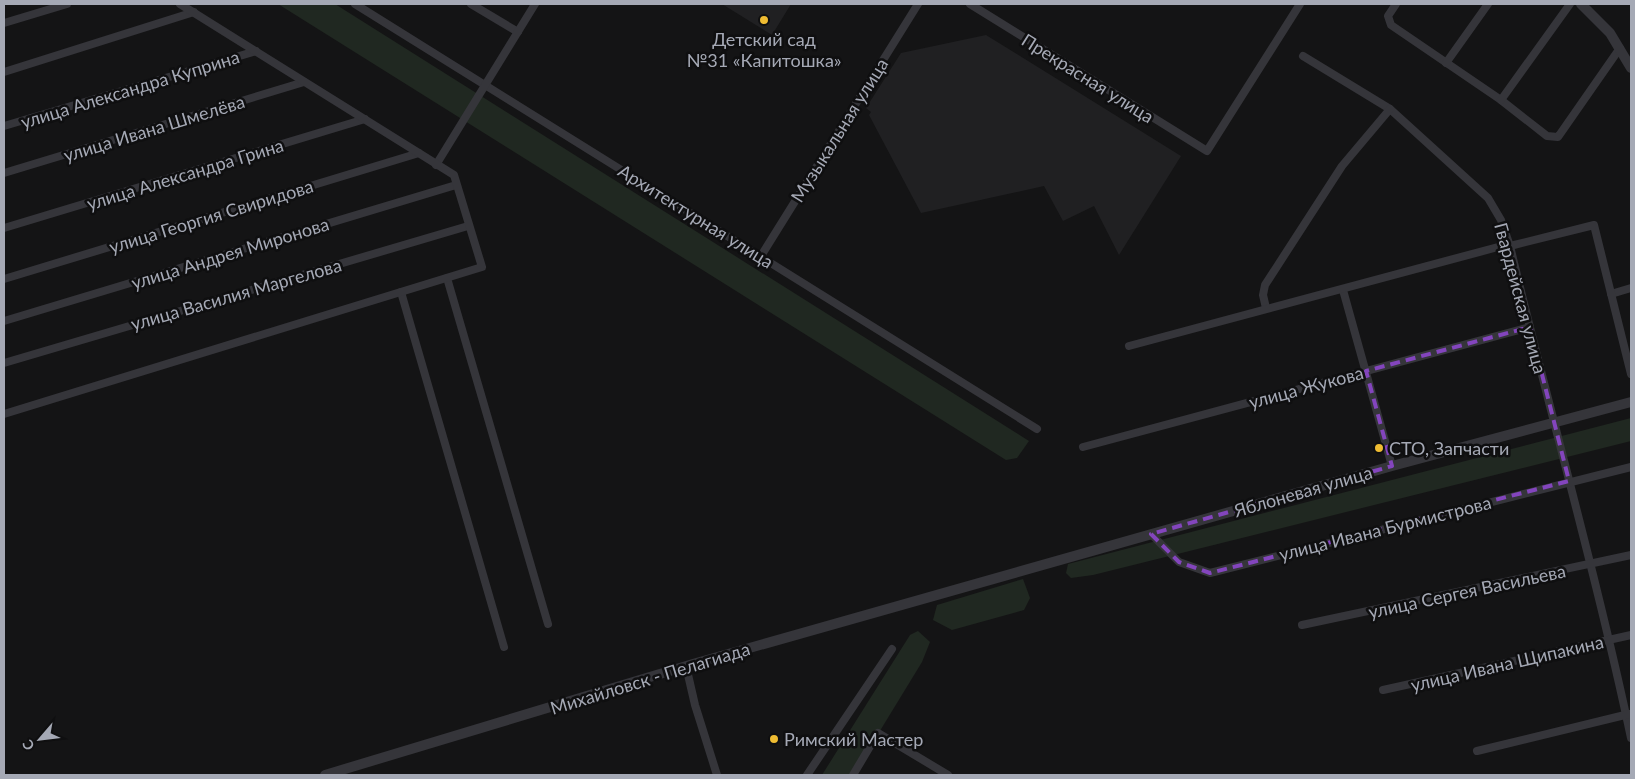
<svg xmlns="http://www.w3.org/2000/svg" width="1635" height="779" font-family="Lato,sans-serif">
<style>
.built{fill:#202022}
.green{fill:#202821}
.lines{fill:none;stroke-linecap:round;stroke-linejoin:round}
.minor{stroke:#35353a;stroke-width:8}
.tertiary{stroke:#35353a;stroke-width:10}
.marked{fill:none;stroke:#8345bd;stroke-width:4;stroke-dasharray:10 6;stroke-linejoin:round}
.poi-dot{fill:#efbc32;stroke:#0f0f10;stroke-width:2}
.labels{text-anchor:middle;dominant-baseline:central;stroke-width:5;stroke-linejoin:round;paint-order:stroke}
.poi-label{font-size:18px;fill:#a5a9b5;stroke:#0f0f10;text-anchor:start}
.street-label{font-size:18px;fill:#a5a9b5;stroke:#0f0f10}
</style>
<rect width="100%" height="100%" fill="#141415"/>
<!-- built -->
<g class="built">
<path d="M 722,4 L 791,4 L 772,35 Z"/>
<path d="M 986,35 L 1181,156 L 1119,255 L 1094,206 L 1063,221 L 1044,186 L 921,213 L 869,115 L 871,112 L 866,108 L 901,53 Z"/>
</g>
<!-- green -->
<g class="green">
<path d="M 278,4 L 335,4 L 1029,441 L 1017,458 L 1006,460 Z"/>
<path d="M 1631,418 L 1631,441 L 1093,575 L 1071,578 L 1066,573 L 1068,564 Z"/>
<path d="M 1023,579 L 1030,598 L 1024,610 L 952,630 L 933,620 L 937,605 Z"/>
<path d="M 918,631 L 930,642 L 922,662 L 853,775 L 822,775 L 910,635 Z"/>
</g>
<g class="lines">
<!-- minor -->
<g class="minor">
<path d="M 355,4 L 1037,429"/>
<path d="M 471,4 L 518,32"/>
<path d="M 970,4 L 1207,151 L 1300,4"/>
<path d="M 1396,4 L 1388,16 L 1391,25 L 1501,100 L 1547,136 L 1558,137 L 1620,48"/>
<path d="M 4,23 L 67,4"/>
<path d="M 1303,56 L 1390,109 L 1488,198 L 1501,220 L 1510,246 C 1549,410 1596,573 1631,738"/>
<path d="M 1446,63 L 1488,4"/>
<path d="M 4,72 L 194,12"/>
<path d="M 1501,100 L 1570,4"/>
<path d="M 4,126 L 256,51"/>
<path d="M 436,165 L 535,4"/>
<path d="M 4,173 L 304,82"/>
<path d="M 4,228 L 365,119"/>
<path d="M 761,256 L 918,4"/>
<path d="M 447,278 L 548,624"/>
<path d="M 4,279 L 419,153"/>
<path d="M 1343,290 L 1392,466"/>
<path d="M 401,292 L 504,647"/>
<path d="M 1611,294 L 1631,288"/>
<path d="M 1266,308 L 1263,295 L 1265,285 L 1342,166 L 1390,109"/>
<path d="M 4,321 L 456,185"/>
<path d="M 1129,346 L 1498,247 L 1510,246 L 1594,225 L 1631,374"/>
<path d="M 4,363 L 468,226"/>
<path d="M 4,414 L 482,267 L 454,175 L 180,4"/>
<path d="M 1083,447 L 1530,327"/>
<path d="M 1151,534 L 1179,562 L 1210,573 L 1631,467"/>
<path d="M 1302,625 L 1631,555"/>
<path d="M 686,666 L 695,705 L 717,775"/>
<path d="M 1383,690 L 1631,635"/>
<path d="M 1477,751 L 1629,714"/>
<path d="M 807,775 L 892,649"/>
<path d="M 853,775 L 878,733 L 948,775"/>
</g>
<!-- tertiary -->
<g class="tertiary">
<path d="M 1581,4 L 1610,33 L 1631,68"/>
<path d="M 325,775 L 693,664 L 1392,466 L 1631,402"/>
</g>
</g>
<!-- marked area -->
<path class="marked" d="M 1530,327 L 1569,481 L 1210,573 L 1179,562 L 1151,534 L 1392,466 L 1366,371 Z"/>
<!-- markers -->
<g class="poi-dot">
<circle cx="764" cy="20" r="5"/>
<circle cx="1379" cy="448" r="5"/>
<circle cx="774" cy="739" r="5"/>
</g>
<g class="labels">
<!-- poi labels -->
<g class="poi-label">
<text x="764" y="39" text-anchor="middle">Детский сад<tspan x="764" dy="21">№31 «Капитошка»</tspan></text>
<text x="1389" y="448">СТО, Запчасти</text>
<text x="784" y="739">Римский Мастер</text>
</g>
<!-- street labels -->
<g class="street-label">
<text transform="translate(1088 78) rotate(32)">Прекрасная улица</text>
<text transform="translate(130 89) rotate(-17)">улица Александра Куприна</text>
<text transform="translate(154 128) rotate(-17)">улица Ивана Шмелёва</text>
<text transform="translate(839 130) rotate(-58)">Музыкальная улица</text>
<text transform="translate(185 174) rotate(-17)">улица Александра Грина</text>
<text transform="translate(211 216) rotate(-17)">улица Георгия Свиридова</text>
<text transform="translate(696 216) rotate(32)">Архитектурная улица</text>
<text transform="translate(230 253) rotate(-17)">улица Андрея Миронова</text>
<text transform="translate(236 294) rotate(-16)">улица Василия Маргелова</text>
<text transform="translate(1521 298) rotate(75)">Гвардейская улица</text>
<text transform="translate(1306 387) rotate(-15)">улица Жукова</text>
<text transform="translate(1303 491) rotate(-16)">Яблоневая улица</text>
<text transform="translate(1385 528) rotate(-14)">улица Ивана Бурмистрова</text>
<text transform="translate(1467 591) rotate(-12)">улица Сергея Васильева</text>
<text transform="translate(1507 663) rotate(-13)">улица Ивана Щипакина</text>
<text transform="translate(650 678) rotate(-17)">Михайловск - Пелагиада</text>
</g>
</g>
<!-- border -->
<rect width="1635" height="779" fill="none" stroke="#a5a9b5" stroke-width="10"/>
<!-- north arrow -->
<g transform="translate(40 739) rotate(242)" stroke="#0f0f10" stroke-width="4" paint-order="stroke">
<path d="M0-4L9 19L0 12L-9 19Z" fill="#a5a9b5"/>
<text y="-8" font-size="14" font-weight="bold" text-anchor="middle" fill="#a5a9b5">С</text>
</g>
</svg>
